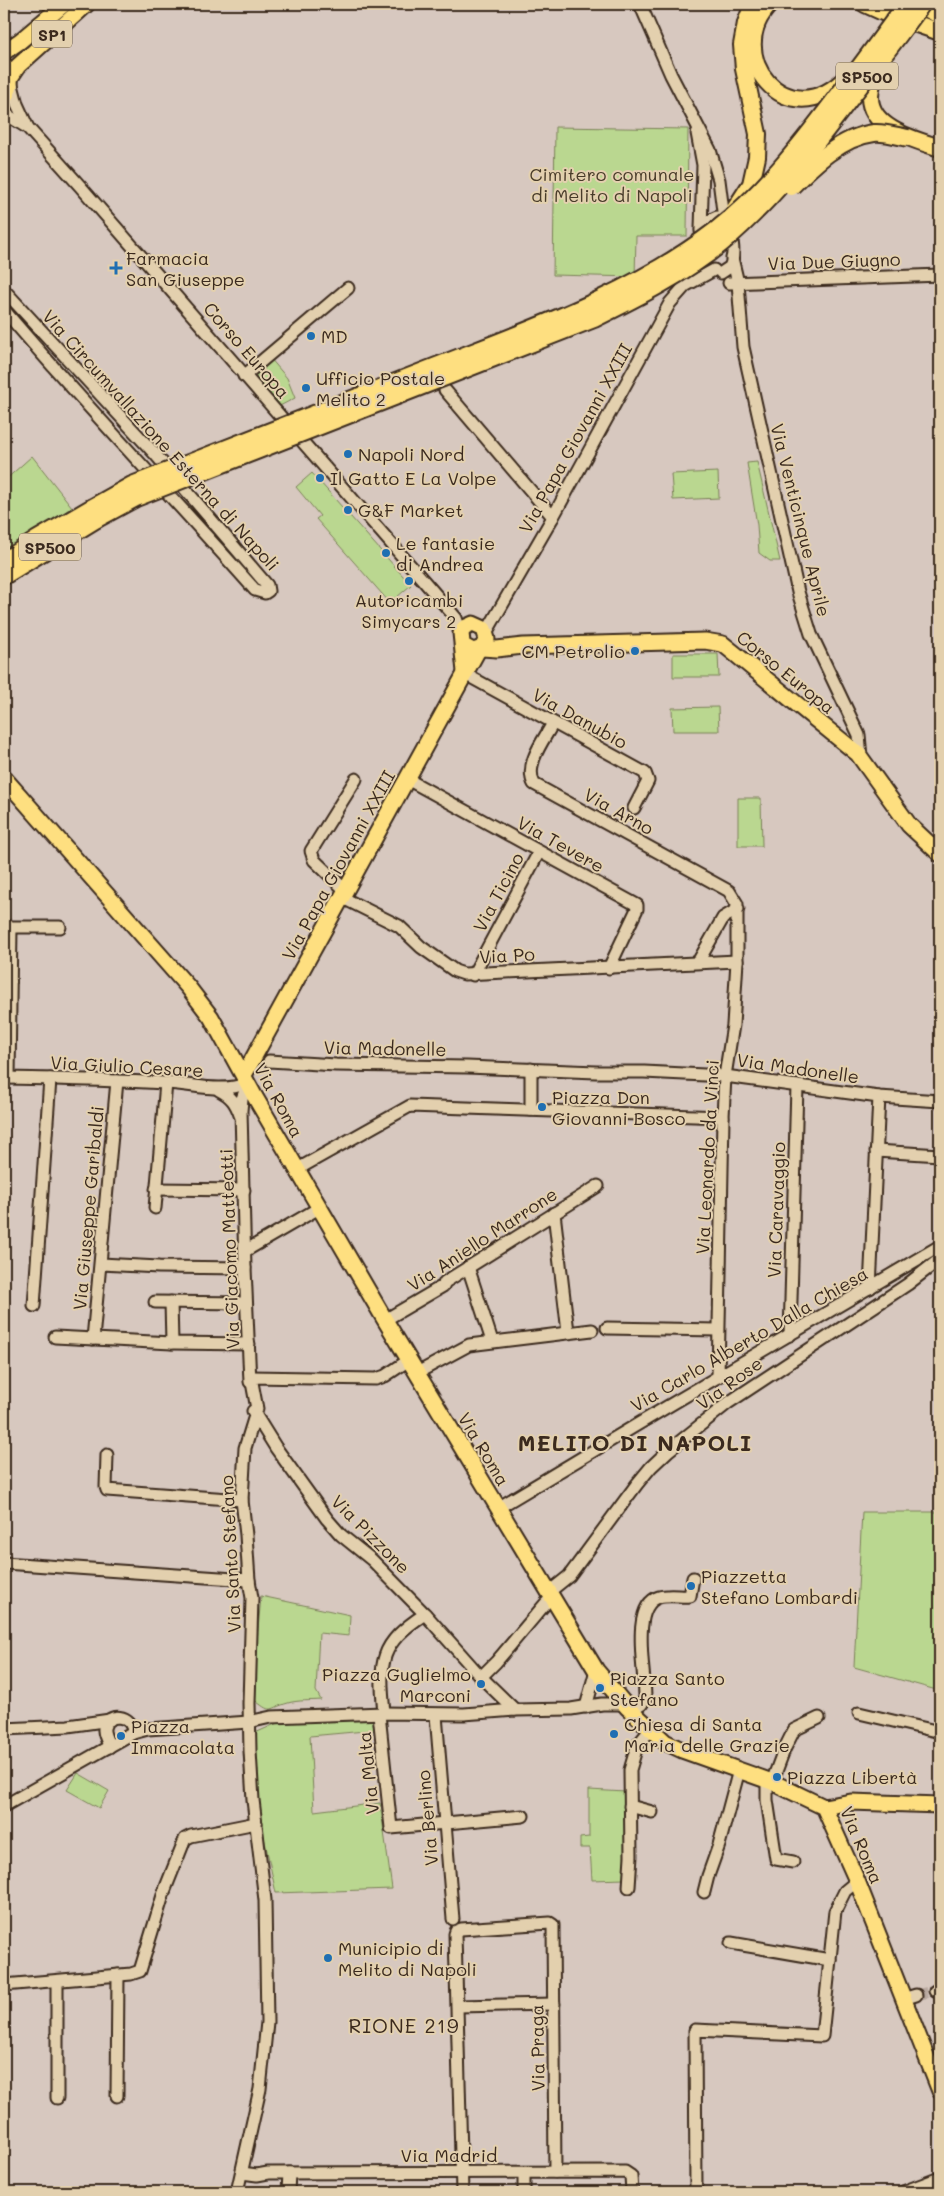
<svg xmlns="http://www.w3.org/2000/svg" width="944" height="2196" font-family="Mali,sans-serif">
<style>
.green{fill:#bad790;stroke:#7a8057}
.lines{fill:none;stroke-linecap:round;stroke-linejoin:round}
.minor-tunnel{stroke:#b8a89f;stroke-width:11;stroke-dasharray:11 5.5;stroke-linecap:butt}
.minor-casing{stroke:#3b2a1e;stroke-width:15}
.major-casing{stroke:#3b2a1e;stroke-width:19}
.highway-casing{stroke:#3b2a1e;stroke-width:20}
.minor{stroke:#e3d0ae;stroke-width:11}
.major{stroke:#fedf80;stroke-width:15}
.highway{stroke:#fedf80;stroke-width:16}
.highway-bridge-casing{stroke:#3b2a1e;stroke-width:20;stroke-linecap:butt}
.highway-bridge{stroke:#fedf80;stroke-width:16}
.poi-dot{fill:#1f6fb2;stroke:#e3d0ae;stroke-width:2}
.labels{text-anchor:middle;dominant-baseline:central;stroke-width:4;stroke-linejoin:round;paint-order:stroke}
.shield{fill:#e3d0ae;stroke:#6d5c49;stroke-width:1}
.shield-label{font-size:16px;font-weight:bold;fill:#3b2a1e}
.park-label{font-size:18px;fill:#483b29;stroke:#e3d0ae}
.poi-label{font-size:18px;fill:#3b2a1e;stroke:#e3d0ae;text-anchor:start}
.street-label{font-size:18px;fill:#3b2a1e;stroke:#e3d0ae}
.quarter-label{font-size:20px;letter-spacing:1px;fill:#3b2a1e;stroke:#e3d0ae}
.district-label{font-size:22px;font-weight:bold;letter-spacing:1px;fill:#3b2a1e;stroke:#e3d0ae}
</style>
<rect width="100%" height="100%" fill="#d7c8bf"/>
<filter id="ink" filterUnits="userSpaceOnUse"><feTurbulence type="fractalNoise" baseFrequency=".02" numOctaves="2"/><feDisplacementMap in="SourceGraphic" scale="10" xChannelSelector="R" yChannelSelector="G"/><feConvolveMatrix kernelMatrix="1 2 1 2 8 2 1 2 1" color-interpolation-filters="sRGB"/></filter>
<g filter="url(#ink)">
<!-- green -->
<g class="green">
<path d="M 555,127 L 688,129 L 687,236 L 636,236 L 635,277 L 553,275 Z"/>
<path d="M 270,358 L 287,378 L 295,398 L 276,408 L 249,376 Z"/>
<path d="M 32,456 L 72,507 L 4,554 L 4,481 Z"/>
<path d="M 757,462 L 780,561 L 770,561 L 759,553 L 757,525 L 747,463 Z"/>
<path d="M 718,472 L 719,498 L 673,500 L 671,474 Z"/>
<path d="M 312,473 L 411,585 L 390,603 L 316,519 L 320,516 L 296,487 Z"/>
<path d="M 673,654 L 718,654 L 719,677 L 673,677 Z"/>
<path d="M 718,707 L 719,731 L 673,731 L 672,708 Z"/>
<path d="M 738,798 L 761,798 L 762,846 L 738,846 Z"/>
<path d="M 862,1512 L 937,1512 L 937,1525 L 940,1525 L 940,1691 L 854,1667 Z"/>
<path d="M 261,1596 L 350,1615 L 349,1636 L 319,1633 L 316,1691 L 321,1700 C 311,1701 298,1700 288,1703 C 267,1709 273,1715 252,1698 Z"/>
<path d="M 376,1717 L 376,1730 L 310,1736 L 314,1811 L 380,1803 L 392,1889 L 276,1893 L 258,1809 L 253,1734 L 284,1720 Z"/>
<path d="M 78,1773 L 109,1791 L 99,1808 L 67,1790 Z"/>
<path d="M 589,1790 L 626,1792 L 627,1830 L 625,1879 L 592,1880 L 590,1848 L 580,1848 L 580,1838 L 589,1837 Z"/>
</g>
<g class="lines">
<!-- minor-tunnel -->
<path class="minor-tunnel" d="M 916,1995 L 935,1991"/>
<defs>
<g id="minor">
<path d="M 640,4 L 671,75 L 710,150 L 719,180 L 724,219"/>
<path d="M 11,81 L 17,104 L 28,128"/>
<path d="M 4,113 L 28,128 L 80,186 L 456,618 L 461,633"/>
<path d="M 697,133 L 703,165 L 701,229"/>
<path d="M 703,246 L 701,231 L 704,223 L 717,217 L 724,219 C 732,229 736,255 730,267 L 721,273"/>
<path d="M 732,258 L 738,283 L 743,347 L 798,592 L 811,634 L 859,735 L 861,757"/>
<path d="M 729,283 L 940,275"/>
<path d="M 4,290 L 155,454 L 267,585 L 268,591 L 265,593 L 255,590 C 172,496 85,406 4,310"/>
<path d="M 244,376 L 348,288"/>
<path d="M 445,390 L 553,517"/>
<path d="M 486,633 L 553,517 L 670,303 L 685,286 L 714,270"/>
<path d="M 465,674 L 645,773 L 648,781 L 634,808"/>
<path d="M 553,723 C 544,740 524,764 534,784 L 729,891 L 737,904 L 737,961 L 733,1025 L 725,1076 L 723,1117 L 718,1377"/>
<path d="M 407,779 L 637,905 L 637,909 L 609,968"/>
<path d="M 345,890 L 314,860 L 311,851 L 356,779"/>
<path d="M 341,897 L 399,926 L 421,947 L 455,971 L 464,974 L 737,961"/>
<path d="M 4,927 L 60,927"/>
<path d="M 698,962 L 723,918 L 738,909"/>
<path d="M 473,975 L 539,852"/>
<path d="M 269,1061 L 336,1065 L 467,1067 L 596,1072 L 644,1072 L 725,1076 L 879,1097 L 940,1101"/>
<path d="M 531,1069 L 531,1110"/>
<path d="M 4,1078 C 57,1079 111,1080 165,1083 C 193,1084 221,1094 248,1083"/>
<path d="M 9,1078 L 11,927"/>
<path d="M 248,1083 L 242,1099 L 241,1111 L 245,1268 L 250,1382"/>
<path d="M 219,1090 C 231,1096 236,1103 240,1115"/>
<path d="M 876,1151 L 940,1155"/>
<path d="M 296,1170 L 410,1106 L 723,1117"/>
<path d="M 156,1189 L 244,1190"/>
<path d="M 155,1208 L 166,1083"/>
<path d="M 554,1213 L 568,1332"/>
<path d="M 245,1251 L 319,1208"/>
<path d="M 101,1264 L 159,1267 L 245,1268"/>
<path d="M 468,1267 L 492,1341"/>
<path d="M 870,1288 L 879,1097"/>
<path d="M 155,1302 L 246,1303"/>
<path d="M 171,1302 L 172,1343"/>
<path d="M 34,1306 L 50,1079"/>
<path d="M 385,1320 L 443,1286 L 445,1282 L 598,1186"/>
<path d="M 607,1328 L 718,1330"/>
<path d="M 790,1335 L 797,1086"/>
<path d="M 55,1337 L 172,1343 L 249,1344"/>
<path d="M 93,1339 L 117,1081"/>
<path d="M 417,1373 L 469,1345 L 592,1330"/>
<path d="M 253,1411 L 276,1448 L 327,1519 L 341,1535 L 372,1560 L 425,1614 L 481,1677 L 515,1710"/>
<path d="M 107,1455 L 106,1487 L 107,1490 L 242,1500"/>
<path d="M 498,1508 L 665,1408 L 940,1246"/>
<path d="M 4,1563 L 249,1580"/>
<path d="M 549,1592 L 569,1576 L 637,1484 L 651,1467 L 668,1451 L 728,1403 L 908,1284 L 940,1259"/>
<path d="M 481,1677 L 496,1662 L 546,1603"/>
<path d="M 586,1707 L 596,1670"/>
<path d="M 627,1707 L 641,1705 L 645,1699 C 646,1675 629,1606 659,1597 C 669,1594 681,1597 690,1596 L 693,1578"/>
<path d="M 384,1713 C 379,1661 379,1644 425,1614"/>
<path d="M 859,1713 L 940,1732"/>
<path d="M 379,1714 L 391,1828 L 523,1816"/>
<path d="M 436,1715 L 453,1919"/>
<path d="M 4,1729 L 68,1726 L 110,1720"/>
<path d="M 109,1747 C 108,1740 103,1735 104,1728 C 107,1712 133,1714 133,1733"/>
<path d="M 767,1781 L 767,1800 L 776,1859 L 793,1862"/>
<path d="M 772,1782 L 784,1750 L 794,1730 L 819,1718"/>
<path d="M 4,1806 L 133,1733 L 148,1729 L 249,1722 L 271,1717 L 384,1713 L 464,1714 L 515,1710 L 571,1709 L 602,1704 L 624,1704"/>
<path d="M 630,1806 L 652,1812"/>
<path d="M 629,1887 L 631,1856 L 630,1770 L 637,1746 L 650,1730"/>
<path d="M 704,1892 L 708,1876 L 719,1845 L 739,1770"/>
<path d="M 731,1943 L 830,1960"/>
<path d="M 57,1982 L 57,2098"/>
<path d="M 4,1985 L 131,1974 L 140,1971 L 164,1892 L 185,1839 L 191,1836 L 256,1823"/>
<path d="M 935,1991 L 940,1989"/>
<path d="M 903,1999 L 916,1995"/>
<path d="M 458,2006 L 554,2004"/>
<path d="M 117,2096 L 118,1975"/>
<path d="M 242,2173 L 257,2175 L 268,2173 L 625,2172 L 631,2176 L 632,2192"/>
<path d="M 524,2173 L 524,2192"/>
<path d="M 237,2192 L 260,2089 L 267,2022 L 265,1900 L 253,1800 L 250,1751 L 249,1703 L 252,1598 L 249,1580 L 246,1535 L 242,1500 L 245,1448 L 257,1409 L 251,1377 L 376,1379 L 385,1376 L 409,1360"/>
<path d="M 288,2192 L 289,2173"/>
<path d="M 462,2192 L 455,1934 L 456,1931 L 461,1929 L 550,1923 L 553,1925 L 555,2172"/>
<path d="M 696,2192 L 695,2030 L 822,2036 L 835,1911 L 845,1891 L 857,1881"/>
<path d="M 903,2192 L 940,2178"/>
</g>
<g id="major">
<path d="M 917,4 L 940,16"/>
<path d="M 4,52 L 20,41 L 64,4"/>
<path d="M 4,65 C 12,76 12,87 4,98"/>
<path d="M 10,78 L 18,66 L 87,4"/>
<path d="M 462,645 L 473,651 L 482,648 L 487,639 L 484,629 L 473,624 L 464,628 L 461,633 L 465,672"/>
<path d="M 482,648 L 497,649 L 523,646 L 705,641 L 723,644 L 858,754 L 909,825 L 940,854"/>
<path d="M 4,778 L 188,987 L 211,1017 L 255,1097 L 385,1320 L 596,1670 L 627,1707 L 665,1742 L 682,1750 L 772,1782 L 824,1807 L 857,1881 L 940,2091"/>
<path d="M 244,1075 L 478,650"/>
<path d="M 824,1807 L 851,1802 L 940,1805"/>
</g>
<g id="highway">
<path d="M 770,4 C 721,53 786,139 847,77"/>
<path d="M 865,4 L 885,13 L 940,32"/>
<path d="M 879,63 C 875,73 870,86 870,97 C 870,129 916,140 940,148"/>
<path d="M 733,212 L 751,184 L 757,157 L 758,134 L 744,69 L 742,45 L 746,23 L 753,4"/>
<path d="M 4,561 L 36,540 L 91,508"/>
<path d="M 4,576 L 97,519"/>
</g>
</defs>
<!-- minor casing -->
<use href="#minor" class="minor-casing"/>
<!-- major casing -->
<use href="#major" class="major-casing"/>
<!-- highway casing -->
<use href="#highway" class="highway-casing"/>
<!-- minor -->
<use href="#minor" class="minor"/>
<!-- major -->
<use href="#major" class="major"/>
<!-- highway -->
<use href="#highway" class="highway"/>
<defs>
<g id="highway-bridge">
<path d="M 791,187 C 813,165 841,137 874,133 C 884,132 898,136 908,138"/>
<path d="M 91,508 L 132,485 C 233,446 334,406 434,367 C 531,329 633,294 716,230 C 762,194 798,148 833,102 C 858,70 882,37 906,4"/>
<path d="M 97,519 L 136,498 L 594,319 C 639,297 684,274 722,243 C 773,200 813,148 853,95 C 876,65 900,35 922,4"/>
</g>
</defs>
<!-- highway-bridge casing -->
<use href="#highway-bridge" class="highway-bridge-casing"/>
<!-- highway-bridge -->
<use href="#highway-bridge" class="highway-bridge"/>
</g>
</g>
<!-- markers -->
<g class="poi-dot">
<path d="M113.5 260.5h5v5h5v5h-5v5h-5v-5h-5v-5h5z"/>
<circle cx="311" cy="336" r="5"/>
<circle cx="306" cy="388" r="5"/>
<circle cx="348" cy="454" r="5"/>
<circle cx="320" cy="478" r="5"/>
<circle cx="348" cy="510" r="5"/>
<circle cx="386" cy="553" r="5"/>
<circle cx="409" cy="581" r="5"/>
<circle cx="635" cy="651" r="5"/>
<circle cx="542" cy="1107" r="5"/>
<circle cx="691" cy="1586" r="5"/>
<circle cx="481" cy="1684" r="5"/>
<circle cx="600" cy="1688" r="5"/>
<circle cx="614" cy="1734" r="5"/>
<circle cx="121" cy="1736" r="5"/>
<circle cx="777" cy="1777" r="5"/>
<circle cx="328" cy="1958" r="5"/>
</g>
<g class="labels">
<!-- shield labels -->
<g class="shield">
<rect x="32" y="20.5" width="40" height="27" rx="4"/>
<rect x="836" y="62.5" width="62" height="27" rx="4"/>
<rect x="19" y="533.5" width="62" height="27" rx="4"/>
</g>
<g class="shield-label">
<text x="52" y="34">SP1</text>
<text x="867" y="76">SP500</text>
<text x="50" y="547">SP500</text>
</g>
<!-- park labels -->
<g class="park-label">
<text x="612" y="174">Cimitero comunale<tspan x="612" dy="21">di Melito di Napoli</tspan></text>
</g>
<!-- poi labels -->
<g class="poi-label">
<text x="126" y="258">Farmacia<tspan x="126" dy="21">San Giuseppe</tspan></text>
<text x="321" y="336">MD</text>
<text x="316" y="378">Ufficio Postale<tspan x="316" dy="21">Melito 2</tspan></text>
<text x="358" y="454">Napoli Nord</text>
<text x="330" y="478">Il Gatto E La Volpe</text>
<text x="358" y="510">G&amp;F Market</text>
<text x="396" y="543">Le fantasie<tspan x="396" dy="21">di Andrea</tspan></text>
<text x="409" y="600" text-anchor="middle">Autoricambi<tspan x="409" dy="21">Simycars 2</tspan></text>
<text x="625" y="651" text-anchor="end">CM Petrolio</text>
<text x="552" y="1097">Piazza Don<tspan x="552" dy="21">Giovanni Bosco</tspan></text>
<text x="701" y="1576">Piazzetta<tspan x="701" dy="21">Stefano Lombardi</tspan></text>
<text x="471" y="1674" text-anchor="end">Piazza Guglielmo<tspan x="471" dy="21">Marconi</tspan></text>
<text x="610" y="1678">Piazza Santo<tspan x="610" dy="21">Stefano</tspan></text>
<text x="624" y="1724">Chiesa di Santa<tspan x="624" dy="21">Maria delle Grazie</tspan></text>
<text x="131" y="1726">Piazza<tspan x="131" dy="21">Immacolata</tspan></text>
<text x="787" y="1777">Piazza Libertà</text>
<text x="338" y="1948">Municipio di<tspan x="338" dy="21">Melito di Napoli</tspan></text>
</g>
<!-- street labels -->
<g class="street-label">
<text transform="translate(834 261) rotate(-2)">Via Due Giugno</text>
<text transform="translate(247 350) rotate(49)">Corso Europa</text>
<text transform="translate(575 438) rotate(-61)">Via Papa Giovanni XXIII</text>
<text transform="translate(161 440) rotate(48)">Via Circumvallazione Esterna di Napoli</text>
<text transform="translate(801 520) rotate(76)">Via Venticinque Aprile</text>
<text transform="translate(786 672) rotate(39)">Corso Europa</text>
<text transform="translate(580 718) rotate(29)">Via Danubio</text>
<text transform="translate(619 811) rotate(29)">Via Arno</text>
<text transform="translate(561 844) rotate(29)">Via Tevere</text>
<text transform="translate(338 865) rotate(-61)">Via Papa Giovanni XXIII</text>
<text transform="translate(498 892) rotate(-62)">Via Ticino</text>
<text transform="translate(507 955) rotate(-3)">Via Po</text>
<text transform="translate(385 1048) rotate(1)">Via Madonelle</text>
<text transform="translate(127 1066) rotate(3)">Via Giulio Cesare</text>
<text transform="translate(798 1068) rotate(8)">Via Madonelle</text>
<text transform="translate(279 1100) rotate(61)">Via Roma</text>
<text transform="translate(707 1157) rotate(-87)">Via Leonardo da Vinci</text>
<text transform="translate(88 1208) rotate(-85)">Via Giuseppe Garibaldi</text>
<text transform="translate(776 1210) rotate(-88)">Via Caravaggio</text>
<text transform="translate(482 1239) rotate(-33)">Via Aniello Marrone</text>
<text transform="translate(229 1249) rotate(-92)">Via Giacomo Matteotti</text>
<text transform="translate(749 1339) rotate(-30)">Via Carlo Alberto Dalla Chiesa</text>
<text transform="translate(729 1383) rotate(-36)">Via Rose</text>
<text transform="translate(484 1449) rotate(59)">Via Roma</text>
<text transform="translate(371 1534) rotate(45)">Via Pizzone</text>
<text transform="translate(230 1554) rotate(-93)">Via Santo Stefano</text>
<text transform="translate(368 1773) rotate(-96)">Via Malta</text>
<text transform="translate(427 1818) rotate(-95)">Via Berlino</text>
<text transform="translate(862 1845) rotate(67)">Via Roma</text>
<text transform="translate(537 2048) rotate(-91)">Via Praga</text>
<text x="449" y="2155">Via Madrid</text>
</g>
<!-- quarter labels -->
<g class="quarter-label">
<text x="404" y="2025">RIONE 219</text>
</g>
<!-- district labels -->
<g class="district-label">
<text x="635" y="1442">MELITO DI NAPOLI</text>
</g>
</g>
<!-- margin -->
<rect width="944" height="2196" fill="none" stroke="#e3d0ae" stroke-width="20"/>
<rect x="10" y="10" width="924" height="2176" fill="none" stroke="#3b2a1e" stroke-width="2" filter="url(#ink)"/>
</svg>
